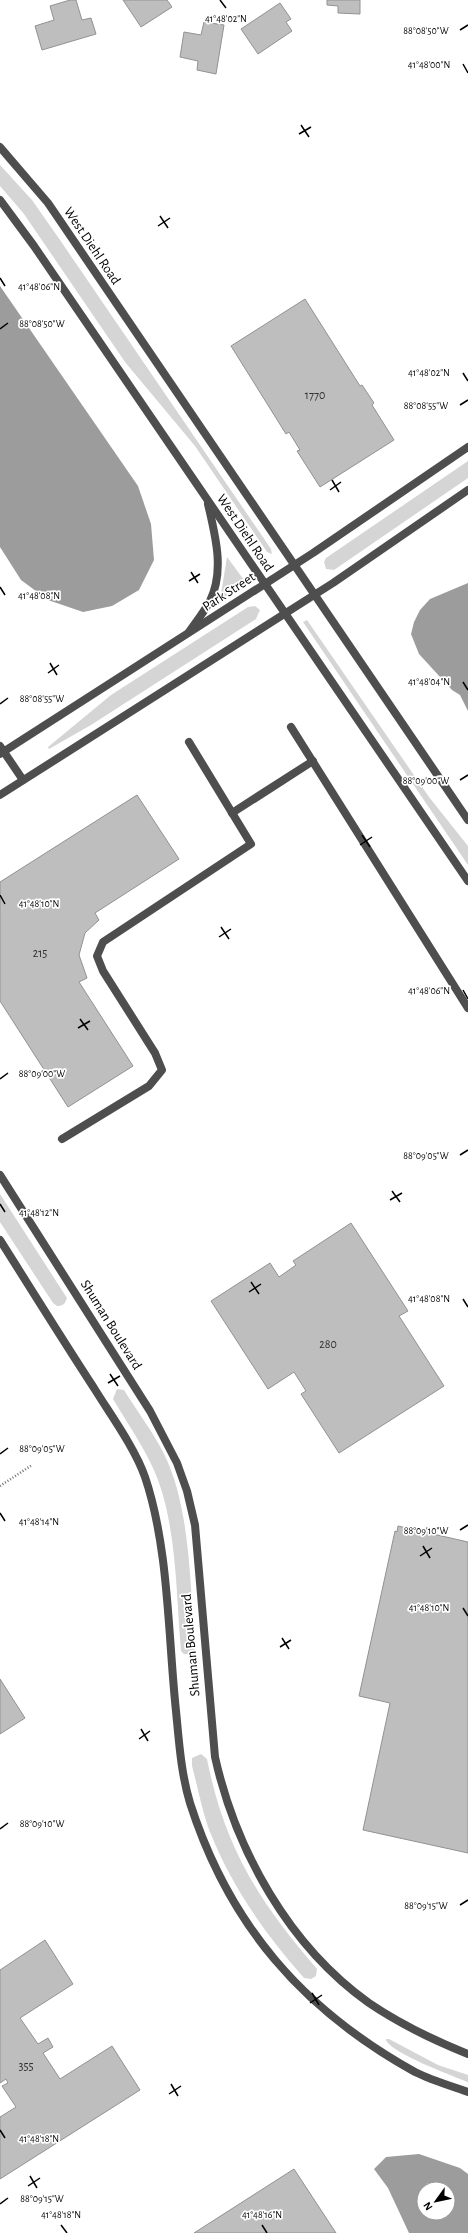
<svg xmlns="http://www.w3.org/2000/svg" width="468" height="2233" font-family="'Alegreya Sans',sans-serif">
<style>
.green{fill:#d5d5d5}
.water{fill:#9c9c9c;fill-rule:evenodd}
.building{fill:#bebebe;stroke:#929292}
.lines{fill:none;stroke-linecap:round;stroke-linejoin:round}
.path{stroke:#707070;stroke-width:2.5;stroke-dasharray:1 2;stroke-linecap:butt}
.service{stroke:#4e4e4e;stroke-width:8}
.minor{stroke:#4e4e4e;stroke-width:8}
.tertiary{stroke:#4e4e4e;stroke-width:8}
.ticks{fill:none;stroke:#000;stroke-width:1.5}
.labels{text-anchor:middle;dominant-baseline:central;stroke-width:3.5;stroke-linejoin:round;paint-order:stroke}
.number-label{font-size:12px;fill:#303030}
.street-label{font-size:14px;fill:#000;stroke:#fff}
.ticks-label{font-size:10px;text-anchor:middle;fill:#000;stroke:#fff;stroke-width:3.5;stroke-linejoin:round;paint-order:stroke}
</style>
<rect width="100%" height="100%" fill="#fff"/>
<!-- green -->
<g class="green">
<path d="M 0,165 L 32,200 L 60,240 L 271,549 L 272,554 L 267,552 L 195,446 L 125,362 L 24,214 L 0,186 Z"/>
<path d="M 468,461 L 468,478 L 334,570 L 326,569 L 324,562 L 326,558 Z"/>
<path d="M 227,557 L 247,584 L 220,600 Z"/>
<path d="M 255,606 L 260,610 L 256,619 L 91,725 L 49,749 L 48,747 L 111,695 L 248,607 Z"/>
<path d="M 307,620 L 429,797 L 468,846 L 468,865 L 303,622 Z"/>
<path d="M 0,1194 L 67,1298 C 65,1304 63,1306 57,1306 L 53,1303 L 0,1222 Z"/>
<path d="M 117,1389 L 124,1390 C 137,1411 153,1432 164,1454 C 191,1508 190,1589 195,1648 L 193,1654 L 184,1654 L 181,1651 C 176,1594 177,1520 153,1468 C 142,1444 126,1421 113,1399 Z"/>
<path d="M 201,1754 L 207,1759 C 225,1849 259,1901 317,1969 L 316,1976 L 311,1979 L 304,1978 C 265,1934 232,1887 210,1832 C 202,1811 198,1788 192,1766 L 192,1758 Z"/>
<path d="M 386,2039 L 389,2039 L 438,2065 L 468,2075 L 468,2082 C 455,2077 386,2051 386,2039 Z"/>
</g>
<!-- water -->
<g class="water">
<path d="M 0,286 L 138,486 L 151,524 L 154,560 L 139,590 L 112,606 L 83,612 L 48,600 L 21,580 L 0,547 Z"/>
<path d="M 468,583 L 468,711 L 460,695 L 452,690 L 419,654 L 411,634 L 414,622 L 420,610 L 430,599 Z"/>
<path d="M 419,2154 L 460,2168 L 468,2174 L 468,2233 L 409,2233 L 388,2188 L 374,2169 L 386,2157 ZM 424,2189 L 448,2189 L 448,2213 L 424,2213 Z"/>
</g>
<!-- building -->
<g class="building">
<path d="M 70,0 L 76,0 L 82,20 L 91,18 L 96,34 L 42,50 L 35,26 L 54,20 L 50,6 Z"/>
<path d="M 123,0 L 167,0 L 172,7 L 141,27 Z"/>
<path d="M 327,0 L 360,0 L 360,14 L 338,13 L 338,6 L 327,5 Z"/>
<path d="M 280,3 L 291,19 L 286,22 L 292,31 L 258,54 L 241,29 Z"/>
<path d="M 204,22 L 224,25 L 216,74 L 197,70 L 198,61 L 180,57 L 184,32 L 201,35 Z"/>
<path d="M 305,299 L 360,386 L 362,385 L 374,403 L 372,405 L 394,440 L 320,487 L 297,451 L 300,450 L 289,432 L 286,434 L 231,346 Z"/>
<path d="M 137,795 L 179,859 L 95,913 L 99,920 L 85,933 L 79,955 L 87,978 L 79,982 L 133,1066 L 68,1107 L 0,1001 L 0,882 Z"/>
<path d="M 351,1223 L 408,1311 L 399,1316 L 444,1386 L 339,1453 L 301,1394 L 306,1391 L 294,1372 L 268,1389 L 211,1301 L 270,1263 L 279,1277 L 296,1265 L 293,1261 Z"/>
<path d="M 398,1526 L 468,1542 L 468,1853 L 363,1830 L 390,1703 L 359,1696 L 395,1531 L 397,1532 Z"/>
<path d="M 0,1679 L 25,1718 L 0,1734 Z"/>
<path d="M 45,1940 L 73,1984 L 20,2018 L 38,2044 L 48,2038 L 53,2047 L 43,2053 L 60,2079 L 112,2046 L 140,2090 L 0,2179 L 0,2117 L 16,2107 L 2,2086 L 8,2083 L 6,2079 L 0,2083 L 0,1970 Z"/>
<path d="M 294,2169 L 336,2233 L 194,2233 Z"/>
</g>
<g class="lines">
<!-- path -->
<path class="path" d="M 0,1486 L 32,1465"/>
<!-- service -->
<g class="service">
<path d="M 291,727 L 468,1008"/>
<path d="M 0,746 L 23,780"/>
<path d="M 232,813 L 313,761"/>
<path d="M 62,1139 L 149,1086 L 162,1070 L 155,1053 L 103,971 L 97,956 L 103,942 L 251,844 L 189,742"/>
</g>
<!-- minor -->
<g class="minor">
<path d="M 0,754 L 313,553 L 468,447"/>
<path d="M 0,795 L 333,583 L 468,490"/>
<path d="M 0,1175 L 150,1411 L 177,1463 L 187,1491 L 195,1525 L 215,1757 C 236,1851 289,1946 369,2003 C 400,2024 433,2040 468,2054"/>
<path d="M 0,1240 C 31,1289 62,1339 94,1388 C 110,1414 135,1448 145,1477 C 169,1548 168,1636 176,1711 C 179,1742 181,1773 190,1803 C 229,1925 303,2010 415,2072 C 431,2080 451,2086 468,2092"/>
</g>
<!-- tertiary -->
<g class="tertiary">
<path d="M 0,147 L 48,203 L 468,820"/>
<path d="M 0,200 L 34,246 L 468,881"/>
<path d="M 189,632 C 196,622 204,612 210,601 C 225,570 215,535 208,504"/>
</g>
</g>
<!-- ticks -->
<path class="ticks" d="M 220,0 L 226,8M 460,30 L 468,25M 463,64 L 468,73M 301,125 L 309,137M 299,134 L 311,127M 160,216 L 168,228M 158,226 L 170,218M 0,278 L 5,286M 0,329 L 8,323M 463,373 L 468,381M 460,405 L 468,400M 332,480 L 339,492M 330,490 L 341,482M 191,572 L 198,583M 189,581 L 200,574M 0,587 L 5,595M 50,663 L 57,675M 48,673 L 59,665M 463,682 L 468,690M 0,704 L 8,698M 460,780 L 468,775M 362,835 L 370,847M 360,845 L 372,837M 0,895 L 5,904M 221,927 L 229,939M 219,937 L 231,929M 463,990 L 468,999M 80,1019 L 88,1030M 78,1028 L 90,1021M 0,1079 L 8,1073M 460,1155 L 468,1150M 392,1191 L 400,1202M 390,1200 L 402,1193M 0,1204 L 5,1212M 251,1282 L 259,1294M 249,1292 L 261,1284M 463,1299 L 468,1307M 110,1374 L 118,1386M 108,1383 L 120,1376M 0,1454 L 8,1448M 0,1513 L 5,1521M 460,1530 L 468,1525M 423,1546 L 430,1558M 420,1556 L 432,1548M 463,1608 L 468,1616M 282,1638 L 289,1649M 280,1647 L 291,1640M 141,1729 L 148,1741M 139,1739 L 150,1731M 0,1829 L 8,1823M 460,1905 L 468,1900M 312,1993 L 319,2005M 310,2003 L 322,1995M 171,2084 L 178,2096M 169,2094 L 181,2086M 0,2130 L 5,2138M 30,2176 L 37,2188M 28,2186 L 40,2178M 0,2204 L 8,2198M 61,2225 L 67,2233M 262,2225 L 267,2233"/>
<g class="labels">
<!-- number labels -->
<g class="number-label">
<text x="315" y="395">1770</text>
<text x="40" y="953">215</text>
<text x="328" y="1344">280</text>
<text x="26" y="2066">355</text>
</g>
<!-- street labels -->
<g class="street-label">
<text transform="translate(92 246) rotate(56)">West Diehl Road</text>
<text transform="translate(245 533) rotate(56)">West Diehl Road</text>
<text transform="translate(229 592) rotate(-33)">Park Street</text>
<text transform="translate(111 1325) rotate(58)">Shuman Boulevard</text>
<text transform="translate(191 1645) rotate(-95)">Shuman Boulevard</text>
</g>
</g>
<g class="ticks-label">
<text x="226" y="22">41°48'02"N</text>
<text x="426" y="34">88°08'50"W</text>
<text x="429" y="68">41°48'00"N</text>
<text x="39" y="290">41°48'06"N</text>
<text x="42" y="327">88°08'50"W</text>
<text x="429" y="376">41°48'02"N</text>
<text x="426" y="409">88°08'55"W</text>
<text x="39" y="599">41°48'08"N</text>
<text x="429" y="685">41°48'04"N</text>
<text x="42" y="702">88°08'55"W</text>
<text x="426" y="784">88°09'00"W</text>
<text x="39" y="907">41°48'10"N</text>
<text x="429" y="994">41°48'06"N</text>
<text x="42" y="1077">88°09'00"W</text>
<text x="426" y="1159">88°09'05"W</text>
<text x="39" y="1216">41°48'12"N</text>
<text x="429" y="1302">41°48'08"N</text>
<text x="42" y="1452">88°09'05"W</text>
<text x="39" y="1525">41°48'14"N</text>
<text x="426" y="1534">88°09'10"W</text>
<text x="429" y="1611">41°48'10"N</text>
<text x="42" y="1827">88°09'10"W</text>
<text x="426" y="1909">88°09'15"W</text>
<text x="39" y="2142">41°48'18"N</text>
<text x="42" y="2202">88°09'15"W</text>
<text x="61" y="2218">41°48'18"N</text>
<text x="262" y="2218">41°48'16"N</text>
</g>
<!-- north arrow -->
<g transform="translate(436 2201) rotate(237)"><circle r="19" fill="#ffffff" stroke="#999999"/>
<path d="M0-3L7 15L0 10L-7 15Z" fill="#000000"/>
<text y="-6" font-size="11" font-weight="bold" text-anchor="middle" fill="#000000">N</text>
</g>
</svg>
